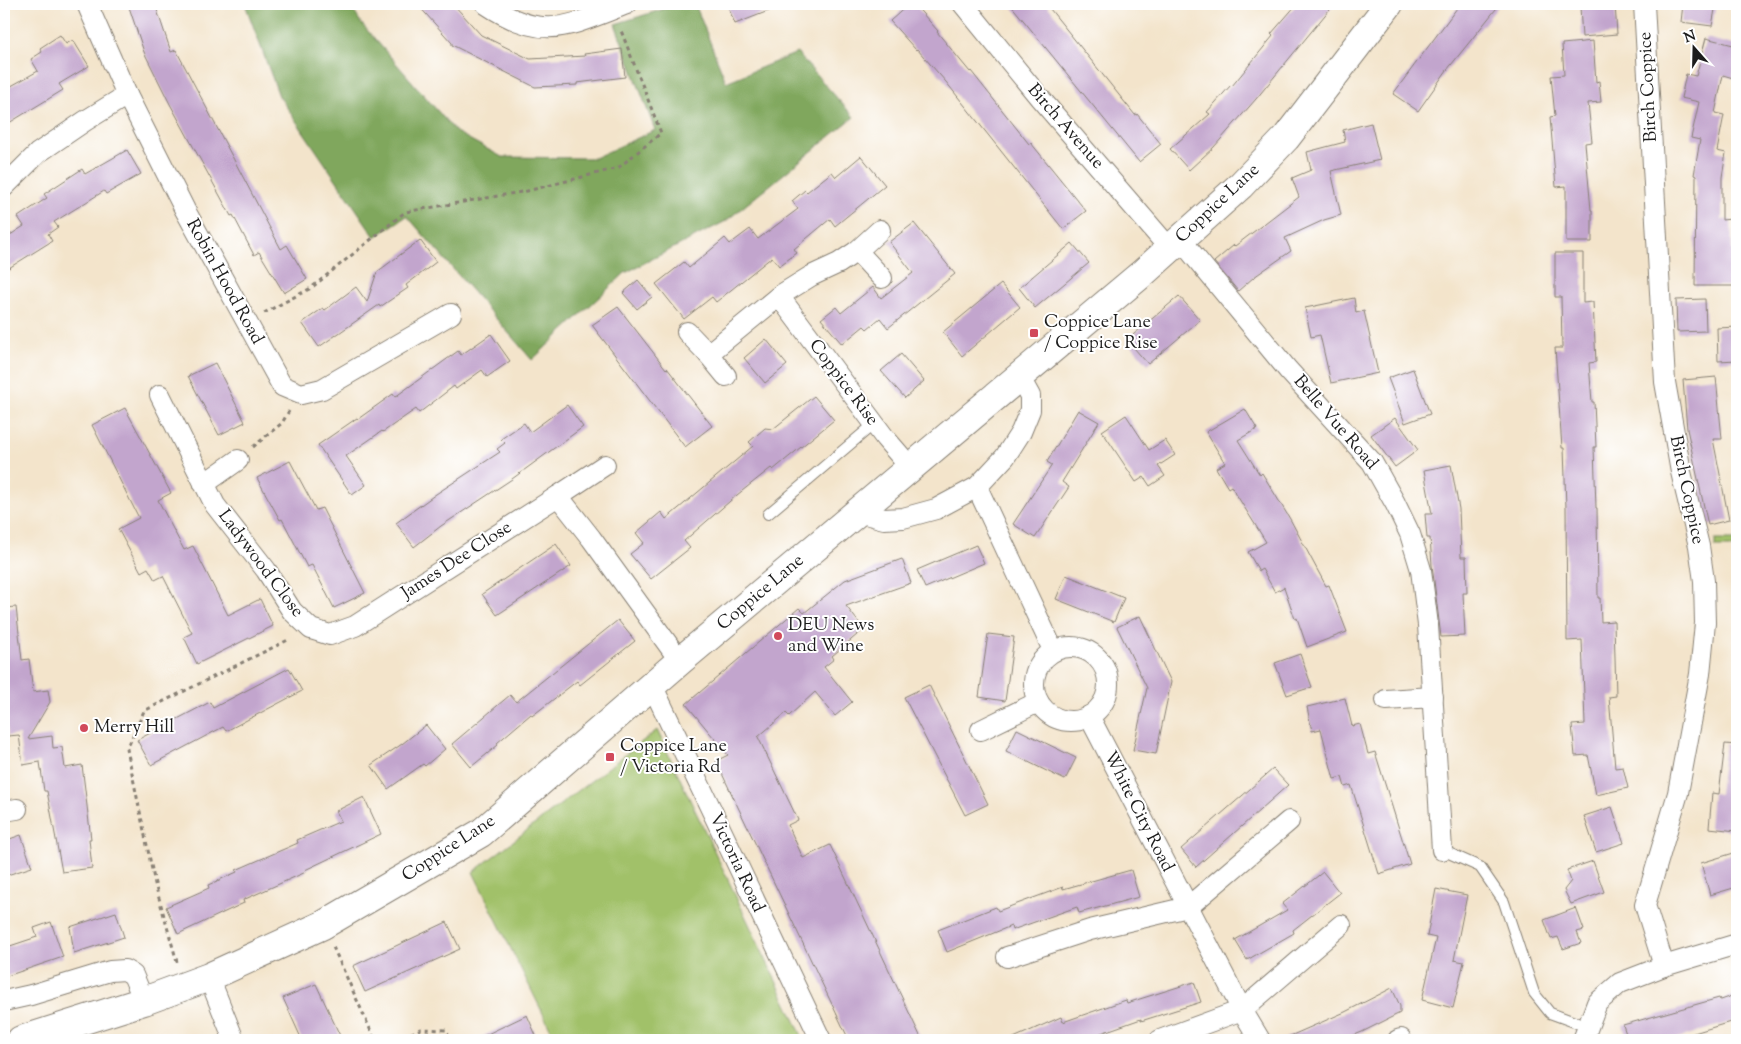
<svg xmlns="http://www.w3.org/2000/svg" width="1741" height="1044" font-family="'Sorts Mill Goudy',serif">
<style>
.green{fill:#a1c169;stroke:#5e6e42}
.forest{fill:#80a75d;stroke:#4e623c}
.building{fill:#c2a5cd}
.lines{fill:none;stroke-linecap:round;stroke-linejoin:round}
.lane-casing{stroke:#888074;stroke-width:12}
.street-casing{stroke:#888074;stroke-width:22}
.secondary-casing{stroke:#888074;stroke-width:30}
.path{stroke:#888074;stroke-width:3;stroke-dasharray:4 4;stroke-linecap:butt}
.lane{stroke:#fff;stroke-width:10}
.street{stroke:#fff;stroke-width:20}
.secondary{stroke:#fff;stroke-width:28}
.poi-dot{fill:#d1495b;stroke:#fff;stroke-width:2}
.labels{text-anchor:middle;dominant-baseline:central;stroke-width:4;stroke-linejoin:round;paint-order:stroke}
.street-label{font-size:18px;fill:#1c1c1c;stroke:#fff}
.poi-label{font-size:18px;fill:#1c1c1c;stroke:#fff;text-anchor:start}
</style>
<rect width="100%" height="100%" fill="#fff"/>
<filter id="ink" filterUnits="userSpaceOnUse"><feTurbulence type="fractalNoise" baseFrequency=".02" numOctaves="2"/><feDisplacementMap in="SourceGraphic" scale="10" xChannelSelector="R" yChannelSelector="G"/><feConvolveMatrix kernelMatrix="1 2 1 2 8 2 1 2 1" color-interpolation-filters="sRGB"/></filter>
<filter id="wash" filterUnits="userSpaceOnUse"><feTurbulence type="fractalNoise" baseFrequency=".0096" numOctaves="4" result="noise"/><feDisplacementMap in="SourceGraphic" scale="20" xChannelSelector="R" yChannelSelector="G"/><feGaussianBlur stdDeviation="1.12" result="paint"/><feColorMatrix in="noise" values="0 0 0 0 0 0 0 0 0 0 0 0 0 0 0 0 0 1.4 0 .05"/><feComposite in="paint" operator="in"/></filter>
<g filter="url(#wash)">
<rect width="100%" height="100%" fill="#f3e4cb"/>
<!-- green -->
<g class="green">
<rect x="1715" y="540" width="22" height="7"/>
<path d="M 657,730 L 804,1040 L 556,1040 L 473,872 Z"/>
</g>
<!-- forest -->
<path class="forest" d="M 245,4 L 350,4 L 361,23 L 456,132 L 502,157 L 594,158 L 655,130 L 615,24 L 680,4 L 695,4 L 726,82 L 797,53 L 854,117 L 726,221 L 625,273 L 532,360 L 407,216 L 375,237 L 279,96 Z"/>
<g id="blocks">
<!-- building -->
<g class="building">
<path d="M 128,4 L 155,4 L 171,52 L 176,50 L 281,249 L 287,245 L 307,279 L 284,293 L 259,252 L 254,255 L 233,215 L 231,216 L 170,104 L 144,52 Z"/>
<path d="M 417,4 L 453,4 L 481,35 L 530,59 L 585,56 L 584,54 L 622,49 L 625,77 L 577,83 L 577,85 L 535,87 L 452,45 L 452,43 Z"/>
<path d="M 727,4 L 784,4 L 784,5 L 735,24 Z"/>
<path d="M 909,4 L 914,4 L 938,31 L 937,32 L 970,72 L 971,71 L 1029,144 L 1031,143 L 1086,211 L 1063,229 L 946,82 L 917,49 L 916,50 L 890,21 Z"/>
<path d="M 1010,4 L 1046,4 L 1135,115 L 1137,114 L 1161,144 L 1139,162 Z"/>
<path d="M 1297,4 L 1334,4 L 1256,99 L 1214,147 L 1189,170 L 1170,149 L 1210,114 L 1207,112 L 1231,85 L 1232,86 L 1273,36 L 1271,34 Z"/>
<path d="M 1460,4 L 1500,4 L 1447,70 L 1418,111 L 1393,94 Z"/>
<path d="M 1615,4 L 1617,34 L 1582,37 L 1580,7 Z"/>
<path d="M 1683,4 L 1716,4 L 1712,26 L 1681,22 Z"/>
<path d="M 60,35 L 66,44 L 73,40 L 89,66 L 59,84 L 63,90 L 4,126 L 4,90 L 38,71 L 31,59 L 42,52 L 40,48 Z"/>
<path d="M 1706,38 L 1737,46 L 1737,62 L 1733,78 L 1723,75 L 1715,113 L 1724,115 L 1717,151 L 1726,153 L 1722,177 L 1722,220 L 1731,219 L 1732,251 L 1737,251 L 1737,286 L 1695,286 L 1696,176 L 1694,175 L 1700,140 L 1691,138 L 1699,102 L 1681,98 L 1686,74 L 1696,76 Z"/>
<path d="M 1593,41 L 1596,82 L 1599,81 L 1601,102 L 1588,103 L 1592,142 L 1585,143 L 1591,210 L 1592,210 L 1592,242 L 1566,242 L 1566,186 L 1556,187 L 1550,117 L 1555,116 L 1551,76 L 1564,75 L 1562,44 Z"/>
<path d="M 1371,123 L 1380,160 L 1331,171 L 1341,215 L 1324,220 L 1285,238 L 1291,251 L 1254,277 L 1238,291 L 1214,262 L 1234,245 L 1235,246 L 1299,197 L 1292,178 L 1311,170 L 1307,152 L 1345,142 L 1343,130 Z"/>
<path d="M 127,150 L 141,174 L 106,194 L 104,191 L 54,222 L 58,227 L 48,234 L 52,241 L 4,271 L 4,239 L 24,226 L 18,217 L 47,198 L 44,194 L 82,169 L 85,174 Z"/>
<path d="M 861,156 L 885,185 L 835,226 L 830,219 L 794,249 L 797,253 L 779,266 L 772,257 L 716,302 L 712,297 L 684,319 L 656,284 L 684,262 L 689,268 L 725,238 L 730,244 L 750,229 L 758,239 L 798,209 L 792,201 L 805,190 L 807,192 L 832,172 L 836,177 Z"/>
<path d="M 914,223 L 955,274 L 888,328 L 880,318 L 867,329 L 864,326 L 842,344 L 821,319 L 836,307 L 841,313 L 873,287 L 881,298 L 913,273 L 889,242 Z"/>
<path d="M 420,240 L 436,262 L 406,285 L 408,288 L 380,307 L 379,305 L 319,347 L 302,323 L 323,308 L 325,310 L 356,287 L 367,302 L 377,272 Z"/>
<path d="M 1072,243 L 1089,263 L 1035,308 L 1019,288 Z"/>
<path d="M 1555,253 L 1583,253 L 1583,303 L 1593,302 L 1596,362 L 1589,363 L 1592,402 L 1594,402 L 1596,447 L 1594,447 L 1596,508 L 1597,508 L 1598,598 L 1600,598 L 1601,622 L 1614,621 L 1616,696 L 1609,697 L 1615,768 L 1623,767 L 1628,788 L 1596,795 L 1588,755 L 1575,756 L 1572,725 L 1585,724 L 1582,640 L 1567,641 L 1566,508 L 1564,448 L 1562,448 L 1555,348 L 1562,348 L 1561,297 L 1555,297 Z"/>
<path d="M 638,280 L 652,297 L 637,309 L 623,293 Z"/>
<path d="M 1001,284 L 1020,307 L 962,356 L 943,332 Z"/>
<path d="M 1179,296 L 1200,320 L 1148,364 L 1127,340 Z"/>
<path d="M 1354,298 L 1356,313 L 1364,311 L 1378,373 L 1331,383 L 1320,335 L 1311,337 L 1305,308 Z"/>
<path d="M 1705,299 L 1706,331 L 1677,332 L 1676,300 Z"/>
<path d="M 618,307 L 666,369 L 667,368 L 712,426 L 685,447 L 592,325 Z"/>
<path d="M 1737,327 L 1737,360 L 1718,361 L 1717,328 Z"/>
<path d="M 491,334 L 510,361 L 487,377 L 482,370 L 456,389 L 454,386 L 419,413 L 416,409 L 383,432 L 382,431 L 346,456 L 366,485 L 352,495 L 318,445 L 357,418 L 358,419 L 393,394 L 395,397 L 458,351 L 461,355 Z"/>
<path d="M 766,339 L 787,365 L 765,383 L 744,358 Z"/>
<path d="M 901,354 L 924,381 L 905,398 L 881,371 Z"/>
<path d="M 215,363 L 245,422 L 219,435 L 188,376 Z"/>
<path d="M 1413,369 L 1430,414 L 1405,423 L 1388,378 Z"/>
<path d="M 1716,377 L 1722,439 L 1713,439 L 1729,520 L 1708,525 L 1687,429 L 1683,380 Z"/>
<path d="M 814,396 L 834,420 L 773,470 L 771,468 L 737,495 L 684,541 L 690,548 L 651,579 L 630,554 L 644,543 L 636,533 L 661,512 L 666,519 L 753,446 L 749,442 L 765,428 L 773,429 Z"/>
<path d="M 567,405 L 583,427 L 512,479 L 441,526 L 414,547 L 396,523 L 436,494 L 500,452 L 497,449 L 505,443 L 501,439 L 524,423 L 530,432 Z"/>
<path d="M 125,408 L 171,493 L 158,500 L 184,550 L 193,546 L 228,615 L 260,599 L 273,626 L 197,664 L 184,637 L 192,633 L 163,576 L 155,580 L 148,568 L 141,572 L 118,529 L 139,518 L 92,425 Z"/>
<path d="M 1245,409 L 1257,429 L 1238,440 L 1260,475 L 1262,473 L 1290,519 L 1326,586 L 1329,585 L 1347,632 L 1307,647 L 1297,618 L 1295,619 L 1284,587 L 1275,592 L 1262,569 L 1259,571 L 1248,552 L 1266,542 L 1231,486 L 1228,488 L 1216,468 L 1225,463 L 1206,432 Z"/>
<path d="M 1078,410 L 1099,422 L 1062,482 L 1069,487 L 1035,538 L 1013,524 L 1052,465 L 1047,462 Z"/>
<path d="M 1126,415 L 1149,450 L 1165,440 L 1175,455 L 1158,466 L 1165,476 L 1150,486 L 1144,477 L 1136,482 L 1102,431 Z"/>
<path d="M 1395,418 L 1418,450 L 1395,467 L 1371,435 Z"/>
<path d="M 290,461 L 316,510 L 322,508 L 365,593 L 334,608 L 312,565 L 307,567 L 282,519 L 280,520 L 257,478 Z"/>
<path d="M 1451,465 L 1459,509 L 1461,557 L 1466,557 L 1467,593 L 1463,593 L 1465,636 L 1441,637 L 1432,565 L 1430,538 L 1427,538 L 1425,514 L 1432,514 L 1424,470 Z"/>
<path d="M 556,544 L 571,566 L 497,615 L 482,594 Z"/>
<path d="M 976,545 L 984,563 L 925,588 L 917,570 Z"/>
<path d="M 902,559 L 911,583 L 846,606 L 864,629 L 832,656 L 834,659 L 824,667 L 852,702 L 835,716 L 815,692 L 789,716 L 786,713 L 758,737 L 798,820 L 788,825 L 803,858 L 830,845 L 922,1040 L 849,1040 L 716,761 L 728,755 L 686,704 L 799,608 L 804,613 L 845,580 Z"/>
<path d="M 1066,575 L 1124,598 L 1114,622 L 1056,599 Z"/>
<path d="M 16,607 L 22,660 L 29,659 L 33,692 L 48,690 L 50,702 L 28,739 L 52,736 L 53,748 L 62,747 L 65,768 L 82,765 L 91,839 L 89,839 L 92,868 L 62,872 L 47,791 L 44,791 L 40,762 L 23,765 L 19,735 L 8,736 L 4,706 L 4,608 Z"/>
<path d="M 1140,616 L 1171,682 L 1156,754 L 1133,750 L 1147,688 L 1117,627 Z"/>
<path d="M 618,620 L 635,641 L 580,685 L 577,681 L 532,716 L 531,714 L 497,743 L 498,745 L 471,767 L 452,744 L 510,695 L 516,702 Z"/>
<path d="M 988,634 L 1014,637 L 1005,701 L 979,697 Z"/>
<path d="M 1300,654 L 1312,687 L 1287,695 L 1275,663 Z"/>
<path d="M 289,668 L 302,691 L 226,731 L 223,727 L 151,765 L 137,740 L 210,702 L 213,708 Z"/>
<path d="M 929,685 L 988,804 L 965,815 L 904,697 Z"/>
<path d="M 1345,698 L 1352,726 L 1360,724 L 1368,754 L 1375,752 L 1410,864 L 1379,874 L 1351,785 L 1345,787 L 1342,777 L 1334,779 L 1321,729 L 1312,731 L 1307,707 Z"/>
<path d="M 426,725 L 445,749 L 425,766 L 423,764 L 388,789 L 371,765 L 402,744 Z"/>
<path d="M 1017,729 L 1076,758 L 1065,780 L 1006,751 Z"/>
<path d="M 1725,744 L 1737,745 L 1737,831 L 1709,828 L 1712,793 L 1719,794 Z"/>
<path d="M 1273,769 L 1288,785 L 1196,867 L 1181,849 Z"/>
<path d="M 364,797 L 381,834 L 305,870 L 306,872 L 243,900 L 244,903 L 178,934 L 166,907 L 209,888 L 208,885 L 237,872 L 236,870 L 298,843 L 297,840 L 341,821 L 336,811 Z"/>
<path d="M 1612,807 L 1624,843 L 1596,852 L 1584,816 Z"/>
<path d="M 21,835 L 32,867 L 4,876 L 4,841 Z"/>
<path d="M 1737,852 L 1737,887 L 1710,895 L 1701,863 Z"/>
<path d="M 1593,861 L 1604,892 L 1571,904 L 1564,890 L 1571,881 L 1567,870 Z"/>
<path d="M 1131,870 L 1139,897 L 1079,913 L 1077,907 L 1012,930 L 1011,926 L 947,952 L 938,930 L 996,907 L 998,911 L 1063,887 L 1063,889 Z"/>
<path d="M 1323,872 L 1340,893 L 1293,930 L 1294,933 L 1247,960 L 1235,940 L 1287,910 L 1282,904 Z"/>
<path d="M 1436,889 L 1467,895 L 1454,960 L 1464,962 L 1453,1008 L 1422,1000 L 1436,938 L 1427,936 Z"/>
<path d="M 1576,908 L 1584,930 L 1577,932 L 1581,943 L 1563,949 L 1558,937 L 1551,939 L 1544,920 Z"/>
<path d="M 116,912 L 124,937 L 74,953 L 70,927 Z"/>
<path d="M 51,922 L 63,957 L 4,977 L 4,948 L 37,937 L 34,928 Z"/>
<path d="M 447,922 L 460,949 L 365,992 L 353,966 Z"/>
<path d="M 1194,982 L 1201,1002 L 1141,1021 L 1141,1019 L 1081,1040 L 1009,1040 L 1061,1017 L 1063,1022 L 1126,1000 L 1127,1003 Z"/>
<path d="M 316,984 L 342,1040 L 302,1040 L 283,998 Z"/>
<path d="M 1392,988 L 1400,1006 L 1400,1013 L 1362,1032 L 1342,1040 L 1281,1040 L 1345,1012 Z"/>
<path d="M 1737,994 L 1737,1020 L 1671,1040 L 1628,1040 L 1623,1025 L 1719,998 L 1720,1000 Z"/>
<path d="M 527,1015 L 538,1040 L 475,1040 Z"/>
</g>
</g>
</g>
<g filter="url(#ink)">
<use href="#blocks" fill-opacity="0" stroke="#888074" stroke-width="1"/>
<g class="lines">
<defs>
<g id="lane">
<path d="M 768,514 L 874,424"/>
<path d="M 1442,850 L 1480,867 L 1504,902 L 1534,993 L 1550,1013 L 1588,1027"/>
</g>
<g id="street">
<path d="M 87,4 L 127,95 L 185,210 L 282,386 L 301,394 L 322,389 L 451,314"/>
<path d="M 486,4 C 544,43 568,26 627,4"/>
<path d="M 963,4 L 1039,97 L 1170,249"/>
<path d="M 1644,4 L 1665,382 L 1681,472 L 1699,546 L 1704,581 L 1705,623 L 1700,674 L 1678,793 L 1645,905 L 1664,966"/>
<path d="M 4,187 L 38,153 L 85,121 L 127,95"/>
<path d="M 1181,240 L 1288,370 L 1372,462 L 1395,503 L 1410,534 L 1421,570 L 1428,625 L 1442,850"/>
<path d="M 857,251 L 882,278"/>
<path d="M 779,296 L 885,438 L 910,467"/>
<path d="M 687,332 L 708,354 L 726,376"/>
<path d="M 708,354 L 779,296 L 811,276 L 839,263 L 857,251 L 880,230"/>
<path d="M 160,395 L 215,505 L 266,570 L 292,611 L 311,629 L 330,635 L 355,626 L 558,496 L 591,538 L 680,661"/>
<path d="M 204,484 L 238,460"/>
<path d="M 977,487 L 1053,650"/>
<path d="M 558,496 L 605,465"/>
<path d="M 858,512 L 884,519 L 903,518 L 936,509 L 977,487 L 1005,457 L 1021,432 L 1030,410 L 1030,396 L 1019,376"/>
<circle cx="1071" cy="684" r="37"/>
<path d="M 652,685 L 821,1040"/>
<path d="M 1386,700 L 1433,697"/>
<path d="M 1089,716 L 1242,1010 L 1260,1040"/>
<path d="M 981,730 L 1038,702"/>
<path d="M 4,811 L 17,809"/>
<path d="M 1007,957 L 1090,930 L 1188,907 L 1289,821"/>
<path d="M 209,977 L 234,1040"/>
<path d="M 4,1001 L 31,995 L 110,971 L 125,970 L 133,975 L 144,1001"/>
<path d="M 1160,1040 L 1242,1010 L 1341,925"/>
<path d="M 1398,1040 L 1401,1039"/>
<path d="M 1583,1040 L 1597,1003 L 1620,983 L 1664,966 L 1737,944"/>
</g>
<path id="secondary" d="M 21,1040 L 144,1001 L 209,977 L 323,925 L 481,833 L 680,661 L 1144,272 L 1241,185 L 1286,138 L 1389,4"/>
</defs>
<!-- lane casing -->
<use href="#lane" class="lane-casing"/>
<!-- street casing -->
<use href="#street" class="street-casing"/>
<!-- secondary casing -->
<use href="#secondary" class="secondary-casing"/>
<!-- path -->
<g class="path">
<path d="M 264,313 L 311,288 L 405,212 L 527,191 L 618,168 L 661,133 L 620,28"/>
<path d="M 253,447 L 282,423 L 289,411"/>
<path d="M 333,947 L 375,1040"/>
<path d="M 177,962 L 155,884 L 127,749 L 144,711 L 290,639"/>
<path d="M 396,1040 L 421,1029 L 446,1030 L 450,1040"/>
</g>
<!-- lane -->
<use href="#lane" class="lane"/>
<!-- street -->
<use href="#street" class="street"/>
<!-- secondary -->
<use href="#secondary" class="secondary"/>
</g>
</g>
<!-- markers -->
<g class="poi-dot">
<rect x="1029" y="328" width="10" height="10" rx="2.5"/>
<circle cx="778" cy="636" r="5"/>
<circle cx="84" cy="728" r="5"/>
<rect x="605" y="752" width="10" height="10" rx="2.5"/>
</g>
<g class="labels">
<!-- street labels -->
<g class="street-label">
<text transform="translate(1649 87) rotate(-93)">Birch Coppice</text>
<text transform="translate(1065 127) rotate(49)">Birch Avenue</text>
<text transform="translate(1218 204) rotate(-43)">Coppice Lane</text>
<text transform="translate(224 282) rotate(61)">Robin Hood Road</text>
<text transform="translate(843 383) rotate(53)">Coppice Rise</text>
<text transform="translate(1335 423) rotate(49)">Belle Vue Road</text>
<text transform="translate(1686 490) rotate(78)">Birch Coppice</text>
<text transform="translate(457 561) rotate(-33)">James Dee Close</text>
<text transform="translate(260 564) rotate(53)">Ladywood Close</text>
<text transform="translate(761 593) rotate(-40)">Coppice Lane</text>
<text transform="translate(1138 812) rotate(63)">White City Road</text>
<text transform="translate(449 849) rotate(-33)">Coppice Lane</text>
<text transform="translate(736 863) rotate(65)">Victoria Road</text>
</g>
<!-- poi labels -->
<g class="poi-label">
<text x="1044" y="323">Coppice Lane<tspan x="1044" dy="21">/ Coppice Rise</tspan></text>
<text x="788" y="626">DEU News<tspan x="788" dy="21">and Wine</tspan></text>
<text x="94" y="728">Merry Hill</text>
<text x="620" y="747">Coppice Lane<tspan x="620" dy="21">/ Victoria Rd</tspan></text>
</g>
</g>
<!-- margin -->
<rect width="1741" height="1044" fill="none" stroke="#fff" stroke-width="20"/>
<!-- north arrow -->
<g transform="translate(1694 48) rotate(340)" stroke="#ffffff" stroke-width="4" paint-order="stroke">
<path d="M0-4L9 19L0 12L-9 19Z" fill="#1c1c1c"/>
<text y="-8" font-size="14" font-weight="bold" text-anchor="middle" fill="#1c1c1c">N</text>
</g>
</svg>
